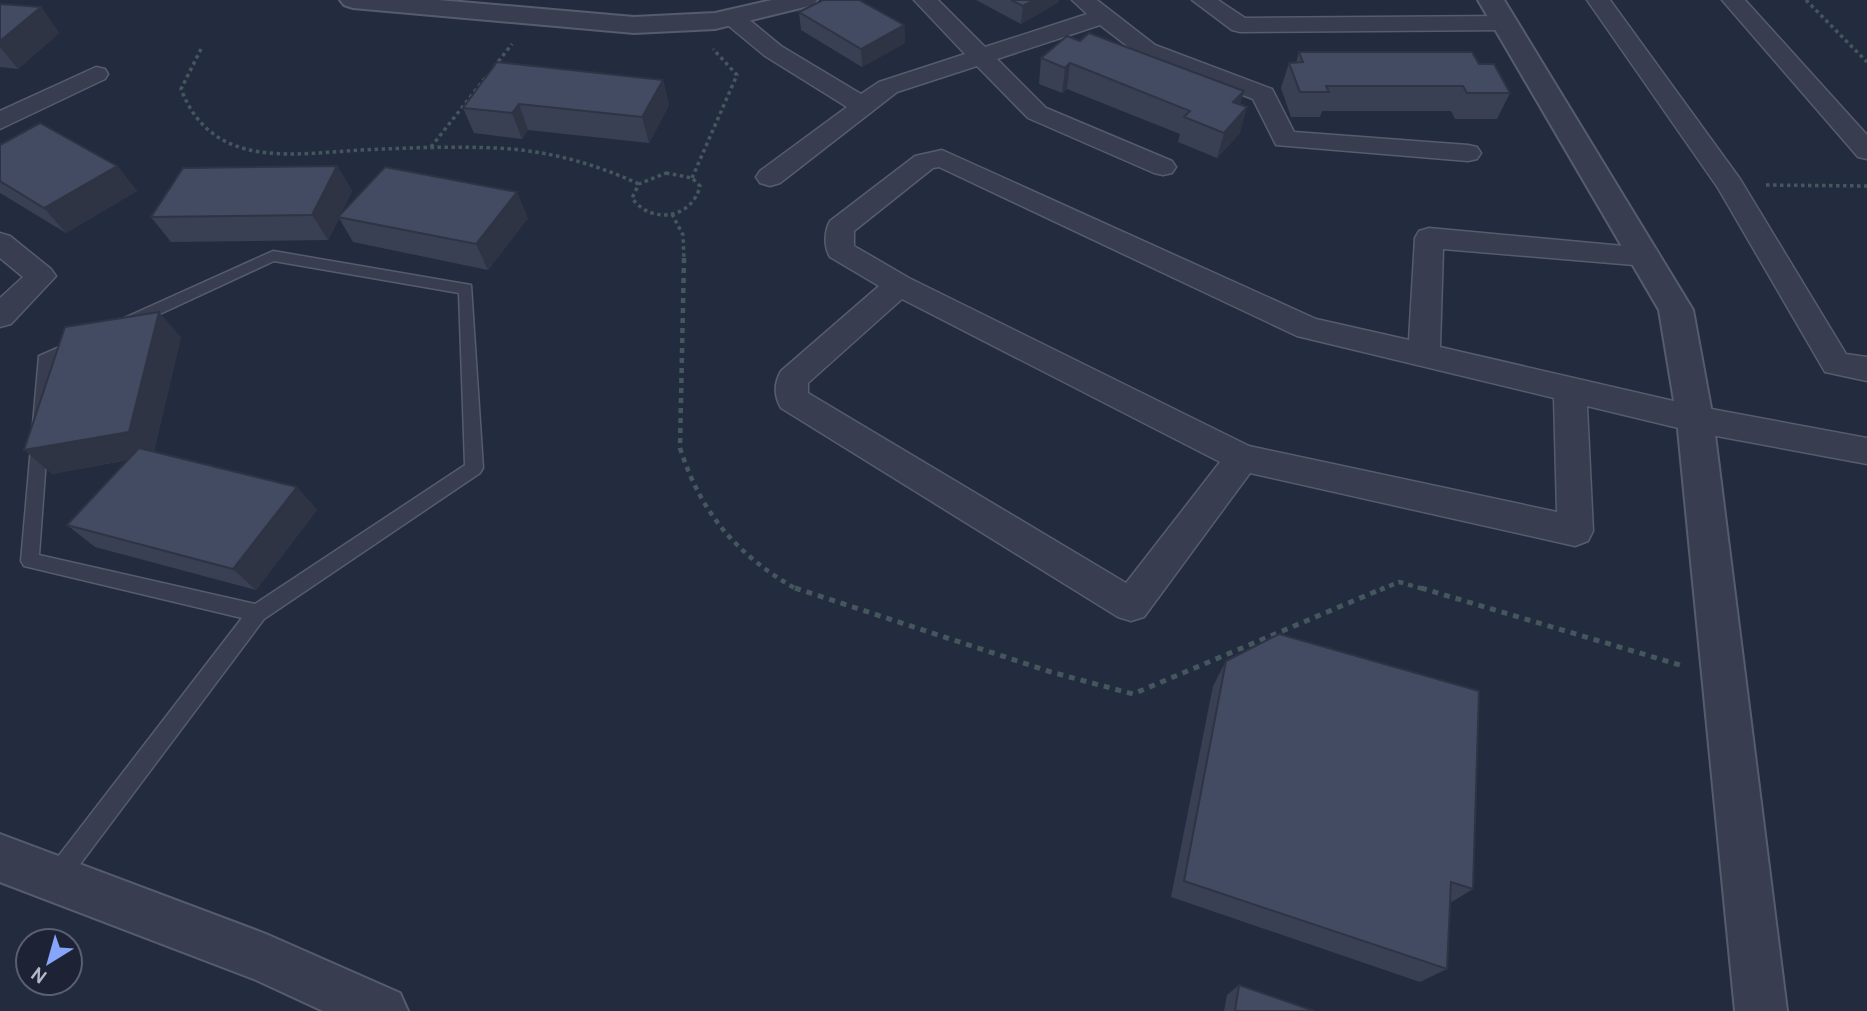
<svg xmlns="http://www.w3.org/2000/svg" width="1867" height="1011" font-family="Cabin,sans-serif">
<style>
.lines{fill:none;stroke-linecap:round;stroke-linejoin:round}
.service-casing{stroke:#565c6d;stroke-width:3}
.minor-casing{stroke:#565c6d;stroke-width:3}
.tertiary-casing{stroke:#565c6d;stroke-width:4}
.path-far2{stroke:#44575d;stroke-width:3.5;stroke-dasharray:3.5 3.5;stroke-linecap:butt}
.path-far1{stroke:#44575d;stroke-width:4.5;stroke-dasharray:5 5;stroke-linecap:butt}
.path{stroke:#44575d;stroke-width:5;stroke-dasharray:6 6;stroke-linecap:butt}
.service{fill:#383e4f;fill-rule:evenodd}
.minor{fill:#383e4f;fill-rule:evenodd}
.tertiary{fill:#383e4f;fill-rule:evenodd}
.wall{fill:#394053}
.shaded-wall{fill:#2e3444}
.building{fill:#424b61;stroke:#2e3444;stroke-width:2}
</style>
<rect width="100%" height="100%" fill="#232c3f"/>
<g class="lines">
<defs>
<path id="service" d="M 273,251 L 471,285 L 483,468 L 480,473 L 264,619 L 63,887 L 55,890 L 47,887 L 44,879 L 47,871 L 242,618 L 24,566 L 21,561 L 39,356 L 76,340 L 84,346 L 82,350 L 53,363 L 39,555 L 255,604 L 465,465 L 459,293 L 274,261 L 132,327 L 122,327 L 119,323 L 122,319 Z"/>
<g id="minor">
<path d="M 914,0 L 938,0 L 985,47 L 1087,14 L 1072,0 L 1097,0 L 1155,45 L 1272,89 L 1294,132 L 1468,145 L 1477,147 L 1481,153 L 1477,159 L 1468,161 L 1276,145 L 1253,99 L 1139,55 L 1100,25 L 997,59 L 1046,108 L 1172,161 L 1176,167 L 1172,173 L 1163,175 L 1154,173 L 1028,118 L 977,66 L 897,92 L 780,183 L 770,186 L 760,183 L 756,177 L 760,171 L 847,107 L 765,56 L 724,22 L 720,17 L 724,12 L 740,12 L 781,46 L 861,94 L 879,82 L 965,54 Z"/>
<path d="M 1192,0 L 1218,0 L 1245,18 L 1506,16 L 1514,18 L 1518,23 L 1514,28 L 1506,30 L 1240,32 L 1232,30 Z"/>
<path d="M 1587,0 L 1610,0 L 1740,179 L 1846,354 L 1867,357 L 1867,381 L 1825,372 L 1718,188 Z"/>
<path d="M 1722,0 L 1745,0 L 1867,135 L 1867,159 L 1858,157 Z"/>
<path d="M 96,67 L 105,69 L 108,74 L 105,79 L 0,129 L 0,111 Z"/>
<path d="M 942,150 L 1316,319 L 1409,340 L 1415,238 L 1419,231 L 1429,228 L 1656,249 L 1660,256 L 1656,263 L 1646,266 L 1443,249 L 1440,347 L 1695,406 L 1867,438 L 1867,464 L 1695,432 L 1587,406 L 1593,531 L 1588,541 L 1575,546 L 1250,473 L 1144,617 L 1131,621 L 1118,617 L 781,408 C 774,396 774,383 781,371 L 879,286 L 830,257 C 824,247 824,232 830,221 L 915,156 ZM 939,167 L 1297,336 L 1554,398 L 1557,512 L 1249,446 L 909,278 L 854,246 L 854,231 L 933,168 ZM 902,299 L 1220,462 L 1126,583 L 808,393 L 808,383 Z"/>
<path d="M 0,233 L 10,236 L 51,269 L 56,276 L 11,324 L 0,327 L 0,298 L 23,277 L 0,258 Z"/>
</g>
<g id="tertiary">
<path d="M 340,0 L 438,0 L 634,17 L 715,13 L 772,0 L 817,0 L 813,5 L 715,29 L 634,33 L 353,8 L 344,5 Z"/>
<path d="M 1478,0 L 1504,0 L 1693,310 L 1713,419 L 1787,1011 L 1735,1011 L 1677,419 L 1659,310 Z"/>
<path d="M 0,834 L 266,934 L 400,993 L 408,1011 L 323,1011 L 256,980 L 0,882 Z"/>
</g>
</defs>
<!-- service casing -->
<use href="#service" class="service-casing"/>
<!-- minor casing -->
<use href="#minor" class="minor-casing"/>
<!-- tertiary casing -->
<use href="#tertiary" class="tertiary-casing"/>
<!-- path-far2 -->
<g class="path-far2">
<path d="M 1806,0 L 1867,62"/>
<path d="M 201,49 L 181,89 C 212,170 292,154 361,150 C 406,148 450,146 495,148 C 546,150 593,163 639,184"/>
<path d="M 494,67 L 512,44"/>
<path d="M 431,147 L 486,77"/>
<path d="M 666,173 L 692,178 L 700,186 C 692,219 651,225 632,198 L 639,184 Z"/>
<path d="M 692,178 L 737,75 L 713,49"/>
<path d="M 1766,185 L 1867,186"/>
<path d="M 672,214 L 683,235 L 684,260"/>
</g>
<!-- path-far1 -->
<g class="path-far1">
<path d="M 684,258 L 680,448 C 701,514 738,556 798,590"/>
<path d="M 1380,590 L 1399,582 L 1427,590"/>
</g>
<!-- path -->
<g class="path">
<path d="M 795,588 L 1051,672 L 1133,694 L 1384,588"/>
<path d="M 1421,588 L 1680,665"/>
</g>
<!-- service -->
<use href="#service" class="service"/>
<!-- minor -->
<use href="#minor" class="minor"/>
<!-- tertiary -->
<use href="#tertiary" class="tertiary"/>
</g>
<!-- wall -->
<g class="wall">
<path d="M 976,0 L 1059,0 L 1059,2 L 1021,24 Z"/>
<path d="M 0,4 L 41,7 L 59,33 L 18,69 L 0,67 Z"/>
<path d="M 799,12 L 904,25 L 905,43 L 862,67 L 801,30 Z"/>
<path d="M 1080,41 L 1240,105 L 1240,133 L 1217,158 L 1178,142 L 1180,134 L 1067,89 L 1062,93 L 1039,84 L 1041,58 Z"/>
<path d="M 1299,52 L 1479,64 L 1510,93 L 1497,119 L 1455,119 L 1451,111 L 1322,111 L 1320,117 L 1291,117 L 1281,88 L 1289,63 L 1296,63 Z"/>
<path d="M 663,80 L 669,105 L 649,143 L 528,130 L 522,139 L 474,133 L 463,108 Z"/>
<path d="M 0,145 L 117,166 L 137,191 L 66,233 L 0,193 Z"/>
<path d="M 337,166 L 352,191 L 340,215 L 528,218 L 488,270 L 353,242 L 339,218 L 328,240 L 171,242 L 151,217 Z"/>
<path d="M 181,337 L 154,451 L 297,487 L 317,510 L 256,590 L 95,547 L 67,525 L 128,460 L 52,474 Z"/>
<path d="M 1226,661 L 1473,889 L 1450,903 L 1447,969 L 1420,982 L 1171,897 L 1213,686 Z"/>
<path d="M 1239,985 L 1314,1011 L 1224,1011 L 1227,995 Z"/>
</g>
<!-- shaded-wall -->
<g class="shaded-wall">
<path d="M 1034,0 L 1059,0 L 1059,2 L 1021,24 L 1023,6 Z"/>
<path d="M 41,7 L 59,33 L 18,69 L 0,47 L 0,41 Z"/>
<path d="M 904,25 L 905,43 L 862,67 L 861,49 Z"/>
<path d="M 1070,63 L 1067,89 L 1062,93 L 1065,68 Z"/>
<path d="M 663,80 L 669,105 L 649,143 L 642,117 Z"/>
<path d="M 1244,91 L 1237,117 L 1233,102 Z"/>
<path d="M 519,104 L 528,130 L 522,139 L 512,113 Z"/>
<path d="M 1247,107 L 1240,133 L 1217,158 L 1224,133 Z"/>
<path d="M 117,166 L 137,191 L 66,233 L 44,208 Z"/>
<path d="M 337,166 L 352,191 L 328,240 L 312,215 Z"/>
<path d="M 517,192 L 528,218 L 488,270 L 476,244 Z"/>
<path d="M 159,312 L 181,337 L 153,455 L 52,474 L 24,450 Z"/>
<path d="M 297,487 L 317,510 L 256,590 L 233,569 Z"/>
</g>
<!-- building -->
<g class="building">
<path d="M 823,0 L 859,0 L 904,25 L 861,49 L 799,12 Z"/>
<path d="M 1011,0 L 1034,0 L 1023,6 Z"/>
<path d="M 0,4 L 41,7 L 0,41 Z"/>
<path d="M 1089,33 L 1244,91 L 1233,102 L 1247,107 L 1224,133 L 1184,117 L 1190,111 L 1070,63 L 1065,68 L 1041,58 L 1067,36 L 1080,41 Z"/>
<path d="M 1299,52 L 1472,52 L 1479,64 L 1494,64 L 1510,93 L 1467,93 L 1463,86 L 1326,86 L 1329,92 L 1300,92 L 1289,63 L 1303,62 Z"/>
<path d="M 497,62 L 663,80 L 642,117 L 519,104 L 512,113 L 463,108 Z"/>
<path d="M 40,123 L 117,166 L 44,208 L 0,181 L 0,145 Z"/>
<path d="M 337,166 L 312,215 L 151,217 L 183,168 Z"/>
<path d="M 385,167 L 517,192 L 476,244 L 338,217 Z"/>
<path d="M 159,312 L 129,432 L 24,450 L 65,327 Z"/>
<path d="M 139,448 L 297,487 L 233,569 L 67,525 Z"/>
<path d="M 1279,634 L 1479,691 L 1473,889 L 1451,882 L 1447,969 L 1184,881 L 1226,661 Z"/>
<path d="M 1239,985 L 1314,1011 L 1235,1011 Z"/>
</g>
<!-- north arrow -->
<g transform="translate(49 962) rotate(217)"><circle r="33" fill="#1d2334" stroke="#595f70" stroke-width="2"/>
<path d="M0-5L12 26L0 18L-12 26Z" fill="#87a6fb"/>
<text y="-10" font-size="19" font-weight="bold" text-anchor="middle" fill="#b4baca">N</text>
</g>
</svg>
